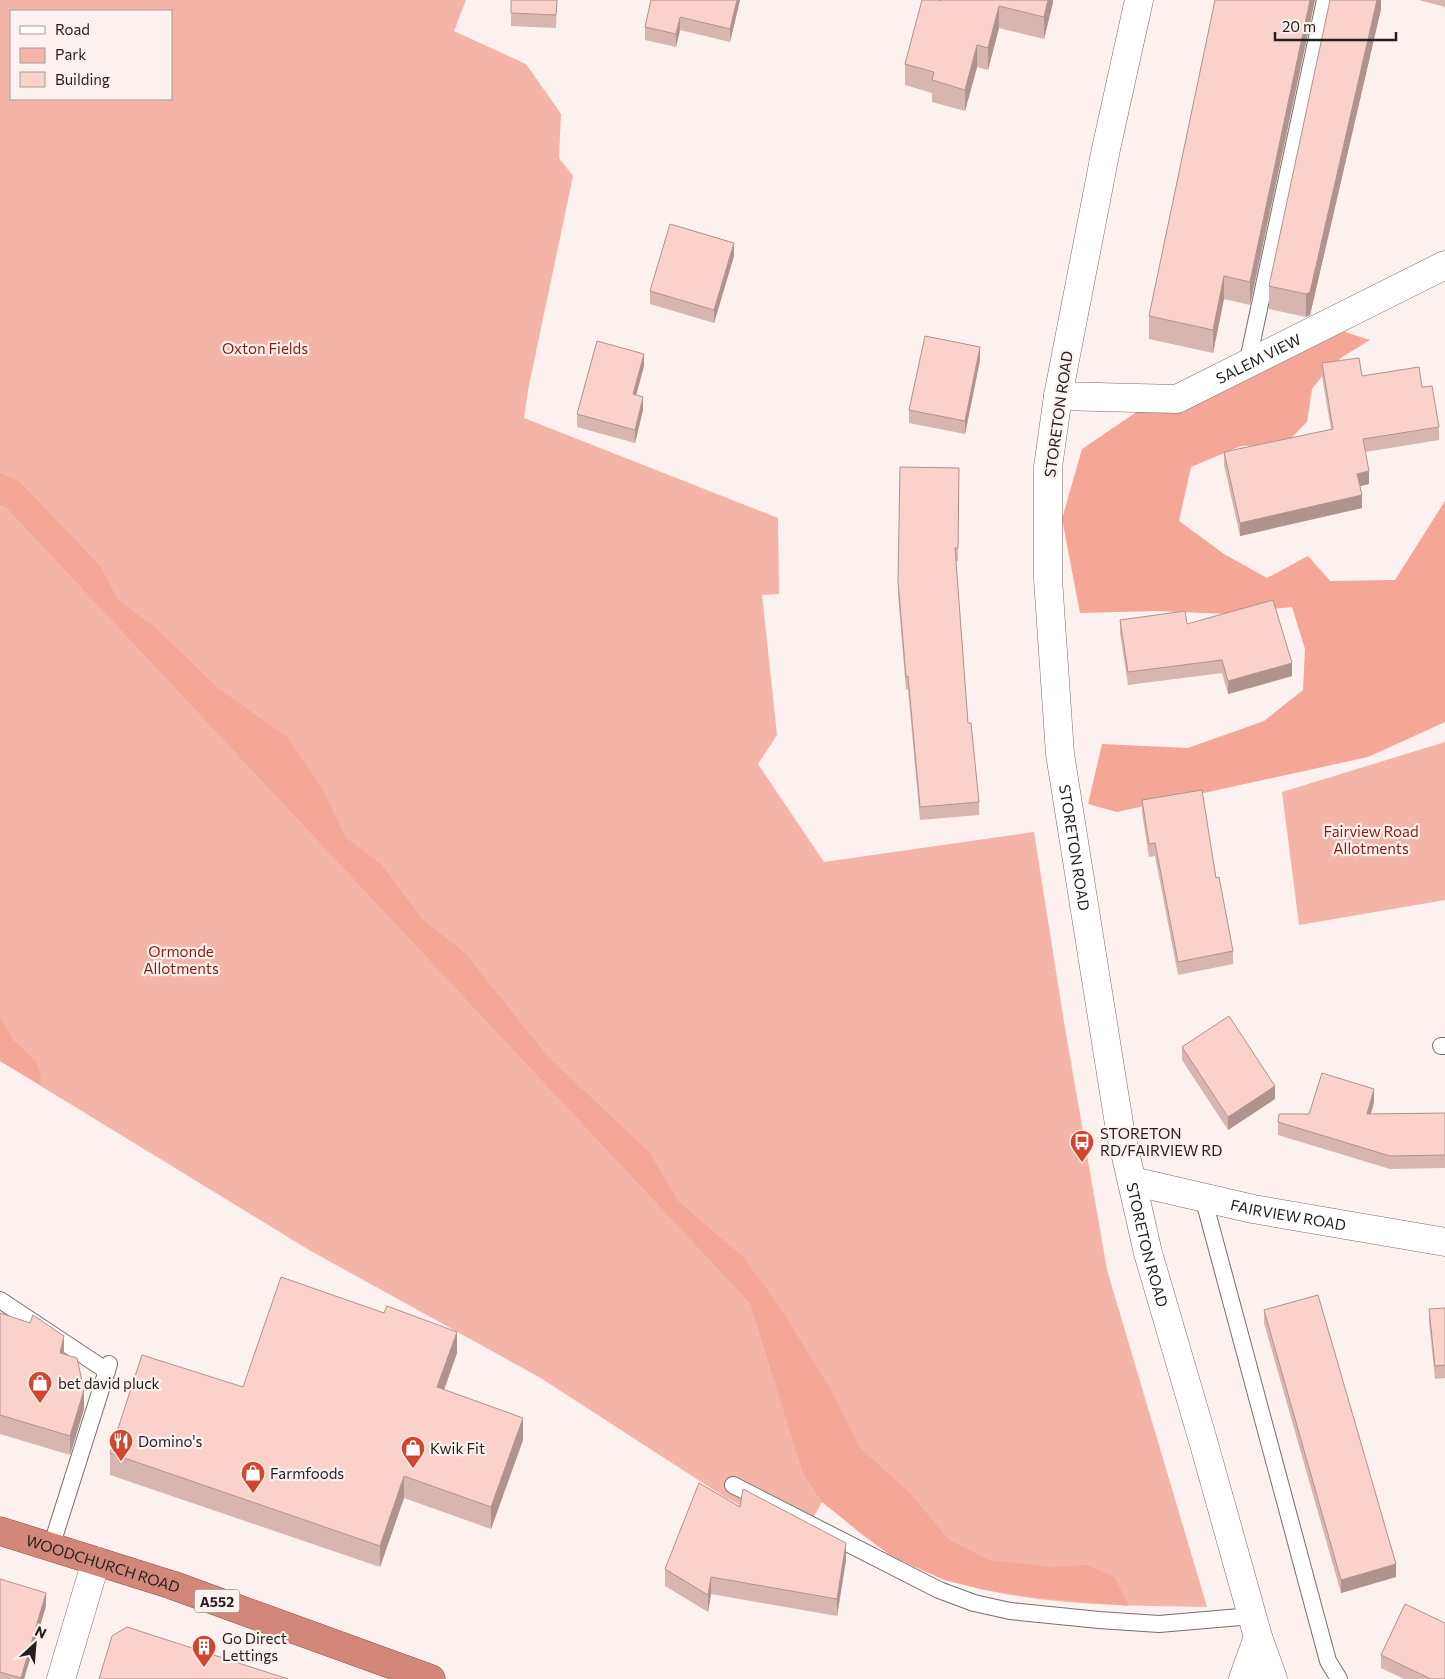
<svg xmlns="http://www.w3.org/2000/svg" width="1445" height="1679" font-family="Commissioner,sans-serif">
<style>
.green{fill:#f5b4a8;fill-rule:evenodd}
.forest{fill:#f4a697}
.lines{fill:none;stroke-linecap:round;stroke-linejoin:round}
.service-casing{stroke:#786e6c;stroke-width:18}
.minor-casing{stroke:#786e6c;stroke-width:29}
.secondary-casing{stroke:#786e6c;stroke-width:29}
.trunk-casing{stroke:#8e4f44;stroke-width:29}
.service{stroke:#fff;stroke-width:16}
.minor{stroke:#fff;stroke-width:28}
.secondary{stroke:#fff;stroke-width:28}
.trunk{stroke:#d2877a;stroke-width:28}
.wall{fill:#d8b5ae}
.shaded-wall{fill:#b0938d}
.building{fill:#fbd2ca;stroke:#b0938d}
.labels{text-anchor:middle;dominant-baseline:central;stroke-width:4.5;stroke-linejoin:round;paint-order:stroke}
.shield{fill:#fcf1ef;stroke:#645e5d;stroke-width:1}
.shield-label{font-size:14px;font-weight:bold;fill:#231f1e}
.park-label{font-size:15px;fill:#8b1b0b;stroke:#fcf1ef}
.street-label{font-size:15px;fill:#231f1e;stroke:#fcf1ef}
.poi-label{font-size:15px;fill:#231f1e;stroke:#fcf1ef;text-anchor:start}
</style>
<rect width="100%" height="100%" fill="#fcf1ef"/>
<!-- green -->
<g class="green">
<path d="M 0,0 L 466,0 L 454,31 L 526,64 L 561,114 L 559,158 L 573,176 L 528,390 L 524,418 L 778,518 L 779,594 L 762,595 L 777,735 L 758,764 L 824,862 L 1034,832 L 1064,1022 L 1107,1270 L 1207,1607 C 1106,1605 982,1607 891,1555 C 867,1541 844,1519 822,1502 L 802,1538 L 723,1496 L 539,1377 L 309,1250 L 0,1061 ZM 11,11 L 171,11 L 171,99 L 11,99 Z"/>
<path d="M 1445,742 L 1445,900 L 1299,925 L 1282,792 Z"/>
</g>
<!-- forest -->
<g class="forest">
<path d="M 1330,327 L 1370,340 L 1342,357 L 1322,376 L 1312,389 L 1307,422 L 1284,445 L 1241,446 L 1191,467 L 1179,521 L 1224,554 L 1267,578 L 1308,556 L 1330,581 L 1395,580 L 1445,501 L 1445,722 L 1368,757 L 1117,812 L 1088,804 L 1102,744 L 1188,748 L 1264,721 L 1303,690 L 1305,649 L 1292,607 L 1227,614 L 1158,611 L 1080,613 L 1062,519 L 1082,449 L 1160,396 Z"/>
<path d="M 0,473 L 20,482 L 100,566 L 118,600 L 158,630 L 219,689 L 287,737 L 321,787 L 346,838 L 381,864 L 422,919 L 465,953 L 548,1057 L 649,1152 L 678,1201 L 743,1257 L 779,1306 L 833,1393 L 860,1448 L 911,1494 L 948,1539 L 989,1560 L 1051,1567 L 1088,1565 L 1115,1578 L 1129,1606 L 1041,1598 L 985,1590 L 944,1580 L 890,1555 L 822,1502 L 803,1473 L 750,1303 L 6,507 L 0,505 Z"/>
<path d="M 0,1018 L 14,1041 L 36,1061 L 43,1086 L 0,1061 Z"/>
</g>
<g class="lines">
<defs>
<g id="service">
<path d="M 1247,365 L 1325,0"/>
<path d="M 1441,1046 L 1445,1046"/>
<path d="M 1203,1197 L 1328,1661 L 1339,1679"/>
<path d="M 0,1300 L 107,1371"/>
<path d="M 733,1485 L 939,1590 L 974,1603 L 1010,1611 L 1099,1620 L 1159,1624 L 1252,1616"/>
<path d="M 51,1547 L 109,1364"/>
</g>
<g id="minor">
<path id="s1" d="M 1058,396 L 1177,399 L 1445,265"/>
<path id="s2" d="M 1132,1181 L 1253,1209 L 1445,1242"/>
<path d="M 61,1679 L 96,1561"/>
</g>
<g id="secondary">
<path id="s3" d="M 1139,0 L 1106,149 L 1058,396 L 1048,467 L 1048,579 L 1060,754 L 1120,1130 L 1148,1253 L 1204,1444 L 1258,1637 L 1273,1679"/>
<path d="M 1243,1679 L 1258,1637"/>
</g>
<g id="trunk">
<path id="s4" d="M 0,1531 L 172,1585 L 431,1679"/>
</g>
</defs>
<!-- service casing -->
<use href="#service" class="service-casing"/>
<!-- minor casing -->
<use href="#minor" class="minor-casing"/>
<!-- secondary casing -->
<use href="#secondary" class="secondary-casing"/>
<!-- trunk casing -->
<use href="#trunk" class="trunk-casing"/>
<!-- service -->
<use href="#service" class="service"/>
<!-- minor -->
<use href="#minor" class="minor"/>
<!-- secondary -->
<use href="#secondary" class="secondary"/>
<!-- trunk -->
<use href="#trunk" class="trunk"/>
</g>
<!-- wall -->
<g class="wall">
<path d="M 511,0 L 557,0 L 556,28 L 511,26 Z"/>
<path d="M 740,0 L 730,42 L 680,30 L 676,47 L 645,40 L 645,27 Z"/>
<path d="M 1053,0 L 1044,39 L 999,28 L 988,70 L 977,67 L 965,111 L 932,102 L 932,93 L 905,85 L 905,64 L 941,1 Z"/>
<path d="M 1315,0 L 1250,305 L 1224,299 L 1213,353 L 1149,339 L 1149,316 Z"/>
<path d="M 1381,0 L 1381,9 L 1310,315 L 1306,317 L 1269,309 L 1269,286 Z"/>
<path d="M 1419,0 L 1445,0 L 1445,7 Z"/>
<path d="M 734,256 L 714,323 L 650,304 L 650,291 Z"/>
<path d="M 980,360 L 965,434 L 909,423 L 909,410 Z"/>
<path d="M 1322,363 L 1362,376 L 1422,387 L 1439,427 L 1439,440 L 1365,452 L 1369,484 L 1360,486 L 1362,508 L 1240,536 L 1224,465 L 1224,452 L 1331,430 L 1322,376 Z"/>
<path d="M 644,366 L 636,395 L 643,410 L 635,443 L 577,427 L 577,414 Z"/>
<path d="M 900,467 L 959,468 L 958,561 L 956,561 L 968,723 L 979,802 L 979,815 L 920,820 L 908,689 L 906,690 L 898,594 Z"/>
<path d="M 1120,620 L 1187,624 L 1292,676 L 1228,694 L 1222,673 L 1128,685 L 1120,633 Z"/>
<path d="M 1142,800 L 1216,878 L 1233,951 L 1233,964 L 1178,975 L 1155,856 L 1149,857 L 1142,813 Z"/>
<path d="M 1182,1047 L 1275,1099 L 1228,1130 L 1182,1060 Z"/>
<path d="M 1374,1102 L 1371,1114 L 1445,1113 L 1445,1168 L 1390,1169 L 1278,1135 L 1278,1122 L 1309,1114 Z"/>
<path d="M 1445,1308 L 1445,1378 L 1435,1379 L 1429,1322 L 1429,1309 Z"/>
<path d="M 1264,1310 L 1396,1577 L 1341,1593 L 1264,1323 Z"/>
<path d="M 0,1313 L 64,1354 L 84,1409 L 70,1455 L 0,1434 Z"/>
<path d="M 457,1353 L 444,1390 L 523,1440 L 491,1529 L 404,1498 L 380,1567 L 110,1475 L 110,1453 L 243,1387 Z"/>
<path d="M 740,1507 L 846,1560 L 837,1616 L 711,1594 L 708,1612 L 665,1586 L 665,1569 Z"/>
<path d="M 0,1579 L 46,1606 L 24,1679 L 0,1679 Z"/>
<path d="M 1381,1655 L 1445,1679 L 1404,1679 L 1381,1668 Z"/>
</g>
<!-- shaded-wall -->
<g class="shaded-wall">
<path d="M 737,0 L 740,0 L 730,42 L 730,29 Z"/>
<path d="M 1048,0 L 1053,0 L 1053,3 L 1044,39 L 1044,17 Z"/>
<path d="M 1310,0 L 1315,0 L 1250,305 L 1250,282 Z"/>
<path d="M 1377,0 L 1381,0 L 1381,9 L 1310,315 L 1306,317 L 1306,294 Z"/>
<path d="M 999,6 L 999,28 L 988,70 L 988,48 Z"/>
<path d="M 680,17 L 680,30 L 676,47 L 676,34 Z"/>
<path d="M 977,45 L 977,67 L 965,111 L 965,90 Z"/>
<path d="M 734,243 L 734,256 L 714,323 L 714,310 Z"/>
<path d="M 1224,276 L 1224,299 L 1213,353 L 1213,330 Z"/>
<path d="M 980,347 L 980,360 L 965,434 L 965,421 Z"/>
<path d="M 644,354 L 644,366 L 633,407 L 633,394 Z"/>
<path d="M 643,397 L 643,410 L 635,443 L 635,430 Z"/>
<path d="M 1369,471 L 1369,484 L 1357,487 L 1357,474 Z"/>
<path d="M 1362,495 L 1362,508 L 1240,536 L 1240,523 Z"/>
<path d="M 1292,663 L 1292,676 L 1228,694 L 1228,681 Z"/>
<path d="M 1275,1086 L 1275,1099 L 1228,1130 L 1228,1117 Z"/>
<path d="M 1374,1089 L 1374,1102 L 1367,1127 L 1367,1114 Z"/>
<path d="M 457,1332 L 457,1353 L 437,1409 L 437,1387 Z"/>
<path d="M 64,1336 L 64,1355 L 60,1353 Z"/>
<path d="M 84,1390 L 84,1409 L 70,1455 L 70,1436 Z"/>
<path d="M 523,1418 L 523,1440 L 491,1529 L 491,1507 Z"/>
<path d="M 404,1476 L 404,1498 L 380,1567 L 380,1546 Z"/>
<path d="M 846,1543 L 846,1560 L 837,1616 L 837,1599 Z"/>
<path d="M 1396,1564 L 1396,1577 L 1341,1593 L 1341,1580 Z"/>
<path d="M 711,1577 L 711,1594 L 708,1612 L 708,1595 Z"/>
<path d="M 46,1593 L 46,1606 L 24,1679 L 21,1679 Z"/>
</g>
<!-- building -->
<g class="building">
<path d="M 511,0 L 557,0 L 556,15 L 511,13 Z"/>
<path d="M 651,0 L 737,0 L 730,29 L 680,17 L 676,34 L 645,27 Z"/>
<path d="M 922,0 L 938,0 L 941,1 L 941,0 L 1048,0 L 1044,17 L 999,6 L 988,48 L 977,45 L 965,90 L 932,80 L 934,72 L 905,64 Z"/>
<path d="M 1215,0 L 1310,0 L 1250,282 L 1224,276 L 1213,330 L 1149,316 Z"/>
<path d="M 1330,0 L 1377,0 L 1310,292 L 1306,294 L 1269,286 Z"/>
<path d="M 670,224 L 734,243 L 714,310 L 650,291 Z"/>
<path d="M 925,336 L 980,347 L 965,421 L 909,410 Z"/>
<path d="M 597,341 L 644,354 L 633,394 L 643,397 L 635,430 L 577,414 Z"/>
<path d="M 1359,358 L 1362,376 L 1419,367 L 1422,387 L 1432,386 L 1439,427 L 1363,439 L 1369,471 L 1357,474 L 1362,495 L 1240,523 L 1224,452 L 1333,429 L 1322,363 Z"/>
<path d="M 900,467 L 959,468 L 958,548 L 955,548 L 968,723 L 971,723 L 979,802 L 920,807 L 908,676 L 906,677 L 898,581 Z"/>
<path d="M 1273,600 L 1292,663 L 1228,681 L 1222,660 L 1128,672 L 1120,620 L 1185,611 L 1187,624 Z"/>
<path d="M 1202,790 L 1216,878 L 1219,877 L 1233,951 L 1178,962 L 1155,843 L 1149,844 L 1142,800 Z"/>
<path d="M 1229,1016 L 1275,1086 L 1228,1117 L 1182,1047 Z"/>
<path d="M 1322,1073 L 1374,1089 L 1367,1114 L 1445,1113 L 1445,1155 L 1390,1156 L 1278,1122 L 1279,1114 L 1309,1114 Z"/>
<path d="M 281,1277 L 384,1313 L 387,1306 L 457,1332 L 437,1387 L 523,1418 L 491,1507 L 404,1476 L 380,1546 L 110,1453 L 142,1355 L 243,1387 Z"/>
<path d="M 1318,1295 L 1396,1564 L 1341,1580 L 1264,1310 Z"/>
<path d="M 1445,1308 L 1445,1365 L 1435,1366 L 1429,1309 Z"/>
<path d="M 0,1313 L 30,1323 L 33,1315 L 64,1336 L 60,1353 L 77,1358 L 84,1390 L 70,1436 L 0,1415 Z"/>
<path d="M 699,1483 L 740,1507 L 743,1489 L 846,1543 L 837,1599 L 711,1577 L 708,1595 L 665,1569 Z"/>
<path d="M 0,1579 L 46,1593 L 21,1678 L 0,1672 Z"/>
<path d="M 1405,1604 L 1445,1623 L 1445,1679 L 1431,1679 L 1381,1655 Z"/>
<path d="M 127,1627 L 288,1679 L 99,1679 L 112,1636 Z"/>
</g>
<!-- icons -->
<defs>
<symbol id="bus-pin" viewBox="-11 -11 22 30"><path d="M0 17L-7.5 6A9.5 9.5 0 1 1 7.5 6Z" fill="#d24631" stroke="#fcf1ef"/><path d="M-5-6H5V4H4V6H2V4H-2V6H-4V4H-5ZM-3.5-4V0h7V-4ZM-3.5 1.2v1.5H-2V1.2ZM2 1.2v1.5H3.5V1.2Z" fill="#fff"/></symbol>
<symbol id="shop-pin" viewBox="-11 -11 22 30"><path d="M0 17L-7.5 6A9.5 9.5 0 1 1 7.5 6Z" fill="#d24631" stroke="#fcf1ef"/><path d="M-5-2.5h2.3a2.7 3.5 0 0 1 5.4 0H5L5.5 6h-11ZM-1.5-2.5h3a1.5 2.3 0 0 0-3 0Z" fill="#fff"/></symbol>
<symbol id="restaurant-pin" viewBox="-11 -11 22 30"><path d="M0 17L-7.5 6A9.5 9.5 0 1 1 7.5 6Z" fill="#d24631" stroke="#fcf1ef"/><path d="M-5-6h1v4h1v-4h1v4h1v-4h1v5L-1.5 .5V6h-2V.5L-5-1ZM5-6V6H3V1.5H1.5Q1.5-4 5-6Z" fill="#fff"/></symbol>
<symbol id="building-pin" viewBox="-11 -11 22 30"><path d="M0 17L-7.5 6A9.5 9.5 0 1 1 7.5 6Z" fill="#d24631" stroke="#fcf1ef"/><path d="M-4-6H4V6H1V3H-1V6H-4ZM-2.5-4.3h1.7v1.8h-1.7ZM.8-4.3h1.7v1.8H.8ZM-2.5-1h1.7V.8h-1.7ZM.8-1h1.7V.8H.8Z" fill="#fff"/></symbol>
</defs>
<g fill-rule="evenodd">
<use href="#bus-pin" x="1068" y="1128" width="28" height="38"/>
<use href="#shop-pin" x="26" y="1369" width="28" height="38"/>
<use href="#restaurant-pin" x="107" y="1427" width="28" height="38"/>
<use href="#shop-pin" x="399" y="1434" width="28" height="38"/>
<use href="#shop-pin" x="239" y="1459" width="28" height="38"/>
<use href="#building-pin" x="190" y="1633" width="28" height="38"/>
</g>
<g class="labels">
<!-- shield labels -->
<rect class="shield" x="194.5" y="1589.5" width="45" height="23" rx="4"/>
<g class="shield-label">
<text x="217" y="1601">A552</text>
</g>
<!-- park labels -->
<g class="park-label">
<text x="265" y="348">Oxton Fields</text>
<text x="1371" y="831">Fairview Road<tspan x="1371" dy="17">Allotments</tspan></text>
<text x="181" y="951">Ormonde<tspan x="181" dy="17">Allotments</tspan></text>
</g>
<!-- street labels -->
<g class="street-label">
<text stroke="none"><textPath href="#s1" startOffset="210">SALEM VIEW</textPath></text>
<text transform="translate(1058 414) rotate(-82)">STORETON ROAD</text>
<text stroke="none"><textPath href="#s3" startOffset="858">STORETON ROAD</textPath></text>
<text stroke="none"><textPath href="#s2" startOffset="160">FAIRVIEW ROAD</textPath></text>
<text stroke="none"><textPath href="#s3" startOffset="1262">STORETON ROAD</textPath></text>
<text stroke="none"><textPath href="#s4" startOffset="108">WOODCHURCH ROAD</textPath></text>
</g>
<!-- poi labels -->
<g class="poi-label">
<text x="1100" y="1133">STORETON<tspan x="1100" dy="17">RD/FAIRVIEW RD</tspan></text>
<text x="58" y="1383">bet david pluck</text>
<text x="138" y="1441">Domino's</text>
<text x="430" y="1448">Kwik Fit</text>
<text x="270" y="1473">Farmfoods</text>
<text x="222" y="1638">Go Direct<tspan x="222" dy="17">Lettings</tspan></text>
</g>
</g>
<!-- legend -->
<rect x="10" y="10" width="162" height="90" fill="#fcf1ef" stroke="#a59d9b"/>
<rect x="20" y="26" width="25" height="8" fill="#ffffff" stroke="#a59d9b"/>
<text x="55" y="35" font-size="15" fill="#231f1e">Road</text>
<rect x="20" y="48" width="25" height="15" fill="#f5b4a8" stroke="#a59d9b"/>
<text x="55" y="60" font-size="15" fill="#231f1e">Park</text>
<rect x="20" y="72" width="25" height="15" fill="#fbd2ca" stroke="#a59d9b"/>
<text x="55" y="85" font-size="15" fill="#231f1e">Building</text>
<!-- north arrow -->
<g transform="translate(35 1644) rotate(26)" stroke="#fcf1ef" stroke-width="4" paint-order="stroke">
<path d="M0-4L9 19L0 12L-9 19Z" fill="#231f1e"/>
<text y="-8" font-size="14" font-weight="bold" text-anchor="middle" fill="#231f1e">N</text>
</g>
<!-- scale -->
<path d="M1275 32v8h121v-8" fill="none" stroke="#231f1e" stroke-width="2.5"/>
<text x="1282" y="32" font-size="15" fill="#231f1e" stroke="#fcf1ef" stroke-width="4" paint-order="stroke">20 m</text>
</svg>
